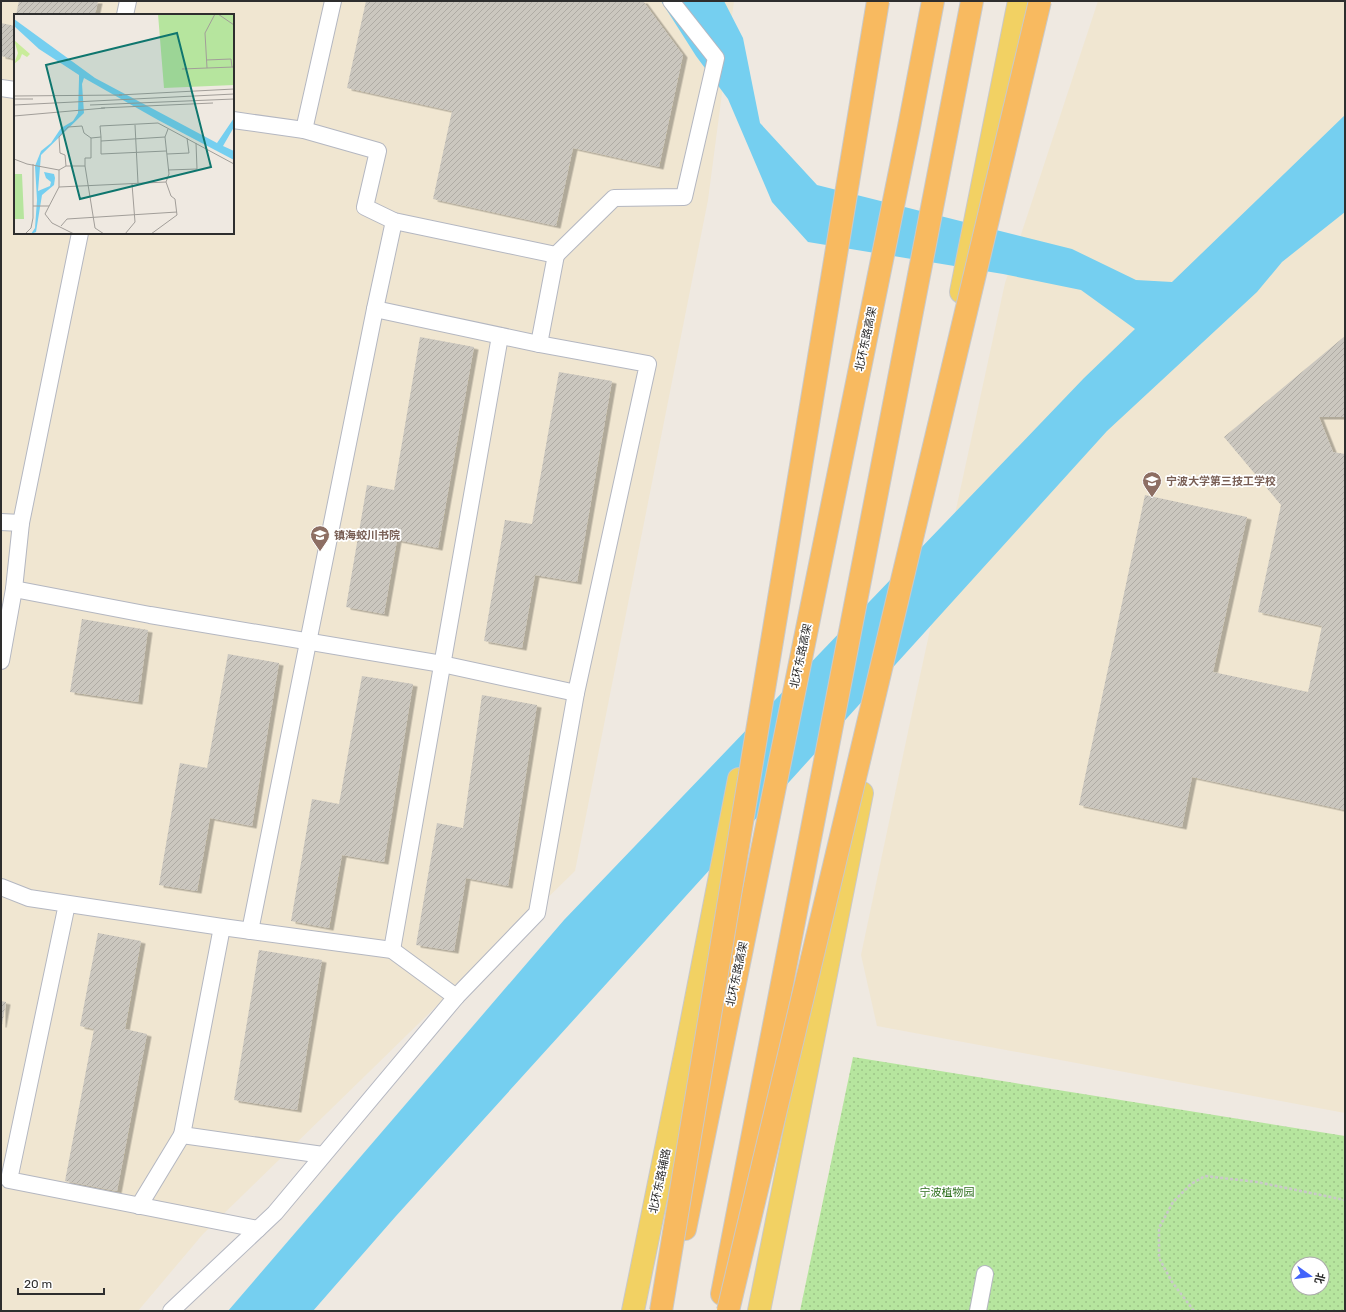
<svg xmlns="http://www.w3.org/2000/svg" width="1346" height="1312" font-family="Rubik,'Noto Sans SC',sans-serif">
<style>
.education{fill:#f0e6d1;fill-rule:evenodd}
.grass{fill:url(#grass-dots);fill-rule:evenodd}
.water{fill:#75cff0}
.building{fill:url(#building-hatch);filter:url(#shadow)}
.lines{fill:none;stroke-linecap:round;stroke-linejoin:round}
.service-casing{stroke:#b4b7c1;stroke-width:18}
.primary-casing{stroke:#c9c9c9;stroke-width:24}
.trunk-casing{stroke:#c9c9c9;stroke-width:24}
.path{stroke:#c9c9c9;stroke-width:2.5;stroke-dasharray:3 2;stroke-linecap:butt}
.service{stroke:#fff;stroke-width:16}
.primary{stroke:#f2d163;stroke-width:22}
.trunk{stroke:#f8ba60;stroke-width:22}
.trunk-bridge-casing{stroke:#c9c9c9;stroke-width:24;stroke-linecap:butt}
.trunk-bridge{stroke:#f8ba60;stroke-width:22}
.labels{text-anchor:middle;dominant-baseline:central;stroke-width:3.5;stroke-linejoin:round;paint-order:stroke}
.street-label{font-size:11px;fill:#2e2e2e;stroke:#fff}
.education-label{font-size:11px;font-weight:bold;fill:#785e54;stroke:#fff;text-anchor:start}
.park-label{font-size:11px;fill:#2c6e1b;stroke:#fff}
.inset-road{fill:none;stroke:#a29e99;stroke-width:1}
.view{fill:#0f766e;fill-opacity:0.15;stroke:#0f766e;stroke-width:2}
.inset-edge{fill:none;stroke:#2e2e2e;stroke-width:2}
</style>
<defs>
<pattern id="grass-dots" width="8" height="8" patternUnits="userSpaceOnUse"><rect width="8" height="8" fill="#b6e59e"/><path d="M2 2h.1M6 6h.1" fill="none" stroke="#9dc588" stroke-width="1.8" stroke-linecap="round"/></pattern>
<pattern id="building-hatch" width="6" height="6" patternUnits="userSpaceOnUse"><rect width="6" height="6" fill="#cbc7bf"/><path d="M-1 1l2-2M0 6l6-6M5 7l2-2" fill="none" stroke="#afaba4"/></pattern>
<filter id="shadow"><feDropShadow dx="4.5" dy="2.5" stdDeviation="0" flood-color="#0004"/></filter>
</defs>
<rect width="100%" height="100%" fill="#efe9e1"/>
<!-- education -->
<g class="education">
<path d="M 1,1 L 734,1 L 708,200 L 575,871 L 203,1234 L 138,1311 L 1,1311 ZM 15,15 L 233,15 L 233,233 L 15,233 Z"/>
<path d="M 1098,1 L 1345,1 L 1345,1113 L 877,1026 L 861,955 L 912,713 L 1005,283 Z"/>
</g>
<!-- grass -->
<path class="grass" d="M 853,1057 L 1345,1136 L 1345,1311 L 800,1311 ZM 1298,1264 L 1322,1264 L 1322,1288 L 1298,1288 Z"/>
<!-- water -->
<path class="water" d="M 661,1 L 724,1 L 743,38 L 760,123 L 817,185 L 1072,249 L 1136,280 L 1172,282 L 1345,115 L 1345,212 L 1282,262 L 1257,292 L 1107,431 L 396,1216 L 313,1311 L 228,1311 L 564,920 L 1084,378 L 1135,329 L 1081,290 L 1003,274 L 808,242 L 772,202 L 728,99 L 696,56 Z"/>
<!-- building -->
<g class="building">
<path d="M 19,1 L 98,1 L 95,15 L 16,15 Z"/>
<path d="M 366,1 L 643,1 L 683,55 L 659,167 L 573,148 L 556,226 L 433,199 L 452,111 L 347,88 Z"/>
<path d="M 1,23 L 15,26 L 15,59 L 1,56 Z"/>
<path d="M 1345,336 L 1345,417 L 1319,417 L 1333,452 L 1345,454 L 1345,810 L 1192,777 L 1182,827 L 1079,805 L 1145,495 L 1247,517 L 1213,672 L 1308,692 L 1322,626 L 1258,612 L 1281,505 L 1224,437 Z"/>
<path d="M 420,337 L 474,347 L 438,548 L 397,540 L 384,614 L 346,607 L 367,485 L 394,490 Z"/>
<path d="M 559,372 L 612,381 L 577,582 L 535,575 L 522,648 L 484,641 L 505,520 L 532,524 Z"/>
<path d="M 82,619 L 148,630 L 138,702 L 70,692 Z"/>
<path d="M 228,654 L 279,663 L 252,826 L 210,818 L 197,891 L 159,885 L 180,763 L 207,768 Z"/>
<path d="M 362,676 L 413,684 L 384,862 L 342,855 L 329,928 L 291,921 L 312,799 L 339,804 Z"/>
<path d="M 482,695 L 537,705 L 508,886 L 466,878 L 454,951 L 416,945 L 437,823 L 463,828 Z"/>
<path d="M 98,933 L 141,941 L 125,1029 L 147,1034 L 117,1191 L 65,1181 L 94,1029 L 80,1026 Z"/>
<path d="M 259,950 L 322,960 L 297,1110 L 234,1100 Z"/>
<path d="M 1,1001 L 6,1002 L 2,1025 L 1,1025 Z"/>
</g>
<g class="lines">
<defs>
<g id="service">
<path d="M 125,15 L 128,1"/>
<path d="M 1,88 L 15,90"/>
<path d="M 304,130 L 333,1"/>
<path d="M 556,255 L 614,198 L 684,197 L 716,58 L 671,1"/>
<path d="M 375,309 L 394,221"/>
<path d="M 1,522 L 21,523"/>
<path d="M 14,589 L 150,615 L 442,664 L 576,693"/>
<path d="M 1,661 L 14,589 L 21,523 L 80,233"/>
<path d="M 1,887 L 29,898 L 222,927 L 392,950 L 456,997"/>
<path d="M 67,904 L 9,1180 L 258,1229"/>
<path d="M 222,927 L 182,1135 L 323,1155"/>
<path d="M 250,931 L 375,309 L 539,344"/>
<path d="M 392,950 L 500,336"/>
<path d="M 139,1206 L 182,1135"/>
<path d="M 171,1311 L 275,1213 L 456,997 L 537,913 L 576,693 L 648,364 L 539,344 L 556,255 L 394,221 L 365,207 L 378,151 L 304,130 L 233,120"/>
<path d="M 978,1311 L 985,1274"/>
</g>
<g id="primary">
<path d="M 961,292 L 1019,1"/>
<path d="M 633,1311 L 686,1050 L 739,779"/>
<path d="M 759,1311 L 862,793"/>
</g>
<g id="trunk">
<path d="M 685,1229 L 909,127 L 933,1"/>
<path d="M 722,1294 L 972,1"/>
</g>
</defs>
<!-- service casing -->
<use href="#service" class="service-casing"/>
<!-- primary casing -->
<use href="#primary" class="primary-casing"/>
<!-- trunk casing -->
<use href="#trunk" class="trunk-casing"/>
<!-- path -->
<path class="path" d="M 1194,1311 L 1172,1282 L 1159,1258 L 1159,1228 L 1173,1202 L 1191,1184 L 1205,1176 L 1257,1182 L 1345,1200"/>
<!-- service -->
<use href="#service" class="service"/>
<!-- primary -->
<use href="#primary" class="primary"/>
<!-- trunk -->
<use href="#trunk" class="trunk"/>
<defs>
<g id="trunk-bridge">
<path d="M 661,1311 L 878,1"/>
<path d="M 728,1311 L 1040,1"/>
</g>
</defs>
<!-- trunk-bridge casing -->
<use href="#trunk-bridge" class="trunk-bridge-casing"/>
<!-- trunk-bridge -->
<use href="#trunk-bridge" class="trunk-bridge"/>
</g>
<!-- icons -->
<defs>
<symbol id="university-pin" viewBox="-11 -11 22 30"><path d="M0 17L-7.5 6A9.5 9.5 0 1 1 7.5 6Z" fill="#8d6e63" stroke="#fff"/><path d="M0-5L7-2L0 1L-7-2ZM-4 1L0 2.5L4 1V4Q0 6-4 4Z" fill="#fff"/></symbol>
<symbol id="school-pin" viewBox="-11 -11 22 30"><path d="M0 17L-7.5 6A9.5 9.5 0 1 1 7.5 6Z" fill="#8d6e63" stroke="#fff"/><path d="M0-5L7-2L0 1L-7-2ZM-4 1L0 2.5L4 1V4Q0 6-4 4Z" fill="#fff"/></symbol>
</defs>
<g fill-rule="evenodd">
<use href="#university-pin" x="1141" y="470" width="22" height="30"/>
<use href="#school-pin" x="309" y="524" width="22" height="30"/>
</g>
<g class="labels">
<!-- street labels -->
<g class="street-label">
<text transform="translate(866 339) rotate(-78)">北环东路高架</text>
<text transform="translate(801 656) rotate(-78)">北环东路高架</text>
<text transform="translate(737 974) rotate(-78)">北环东路高架</text>
<text transform="translate(660 1181) rotate(-78)">北环东路辅路</text>
</g>
<!-- education labels -->
<g class="education-label">
<text x="1166" y="481">宁波大学第三技工学校</text>
<text x="334" y="535">镇海蛟川书院</text>
</g>
<!-- park labels -->
<g class="park-label">
<text x="947" y="1192">宁波植物园</text>
</g>
</g>
<!-- overview -->
<g transform="translate(14 14)">
<rect width="220" height="220" fill="#efe9e1"/>
<path d="M 144,0 L 220,0 L 220,71 L 150,74 ZM 0,160 L 8,160 L 10,205 L 0,205 Z" fill="#b6e59e"/>
<path d="M 169,0 L 220,0 L 220,18 L 208,14 L 201,20 L 185,18 Z" fill="#b6e59e"/>
<path d="M 0,26 L 16,40 L 13,43 L 8,40 L 6,45 L 0,50 L 4,39 Z" fill="#c9ec9a"/>
<path d="M 0,5 L 81,64 L 203,129 L 220,104 L 220,113 L 209,132 L 220,137 L 220,146 L 144,106 L 70,64 L 68,70 L 70,99 L 27,141 L 24,177 L 36,172 L 37,168 L 32,164 L 30,158 L 40,160 L 41,164 L 40,171 L 28,181 L 22,218 L 17,220 L 21,214 L 23,186 L 21,152 L 27,137 L 37,129 L 47,114 L 59,107 L 64,99 L 65,65 L 65,61 L 25,35 L 0,12 Z" fill="#75cff0"/>
<path class="inset-road" d="M 201,0 L 191,19 L 193,54 L 220,53M 204,0 L 220,11M 192,46 L 217,45 L 218,53M 168,55 L 193,54M 105,81 L 220,75M 0,82 L 108,81M 0,85 L 19,85M 0,91 L 220,80M 76,91 L 220,85M 87,94 L 199,89M 0,102 L 91,94M 121,111 L 124,169M 87,123 L 87,140 L 152,137M 87,127 L 151,123M 153,140 L 175,139 L 173,124M 0,145 L 13,150 L 45,156 L 45,173M 52,152 L 51,141 L 46,139 L 45,123 L 54,113 L 68,112 L 70,119 L 77,124M 45,156 L 52,152 L 71,152M 154,156 L 183,155 L 182,129M 152,168 L 155,160 L 151,123 L 154,115M 19,192 L 35,192M 47,212 L 53,205 L 163,198M 11,220 L 17,214 L 19,204 L 19,150M 60,220 L 38,209 L 31,200 L 45,173 L 152,168 L 157,182 L 161,185 L 163,201 L 137,220M 90,220 L 81,214 L 71,152 L 71,144 L 77,144 L 77,124 L 87,123 L 86,112 L 144,109 L 220,150M 111,220 L 121,208 L 118,170"/>
<path class="view" d="M 163,19 L 197,153 L 66,185 L 32,51 Z"/>
<rect width="220" height="220" class="inset-edge"/>
</g>
<!-- border -->
<rect width="1346" height="1312" fill="none" stroke="#2e2e2e" stroke-width="4"/>
<!-- north arrow -->
<g transform="translate(1310 1276) rotate(104)"><circle r="19" fill="#ffffff" stroke="#ababab"/>
<path d="M0-3L7 15L0 10L-7 15Z" fill="#4264fb"/>
<text y="-6" font-size="11" font-weight="bold" text-anchor="middle" fill="#2e2e2e">北</text>
</g>
<!-- scale -->
<path d="M18 1288v6h86v-6" fill="none" stroke="#2e2e2e" stroke-width="2"/>
<text x="24" y="1288" font-size="12" fill="#2e2e2e" stroke="#ffffff" stroke-width="3" paint-order="stroke">20 m</text>
</svg>
